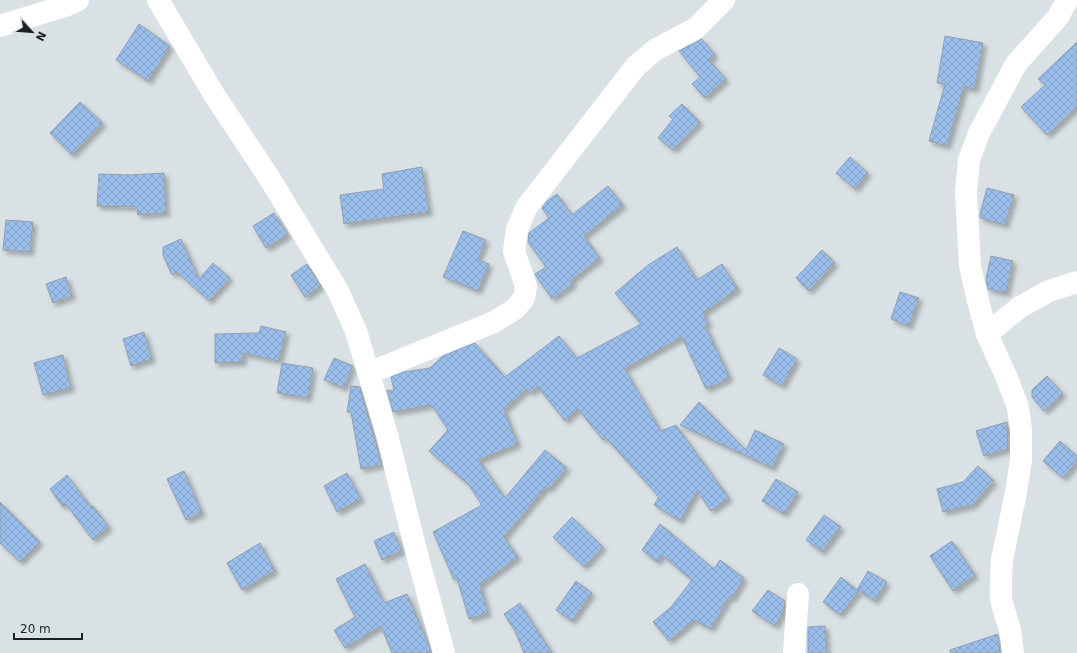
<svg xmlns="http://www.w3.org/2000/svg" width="1077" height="653" font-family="'DejaVu Sans',sans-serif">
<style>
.building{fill:url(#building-cross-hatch);stroke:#989da3;filter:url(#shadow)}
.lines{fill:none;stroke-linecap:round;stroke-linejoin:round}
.minor{stroke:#fff;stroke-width:22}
</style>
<defs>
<pattern id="building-cross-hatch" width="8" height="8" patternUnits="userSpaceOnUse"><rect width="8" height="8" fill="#9abeeb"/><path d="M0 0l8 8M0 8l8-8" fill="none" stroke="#84a3c9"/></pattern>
<filter id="shadow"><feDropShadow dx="3.5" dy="3.5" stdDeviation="2" flood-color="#0004"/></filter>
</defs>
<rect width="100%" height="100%" fill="#d9e1e5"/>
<!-- building -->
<g class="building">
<path d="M 139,24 L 170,46 L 148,81 L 116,60 Z"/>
<path d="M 945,36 L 983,43 L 975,89 L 964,87 L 947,146 L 929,141 L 945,84 L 937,83 Z"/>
<path d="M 702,39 L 715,55 L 709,60 L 726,79 L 705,98 L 692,84 L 700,77 L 679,51 Z"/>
<path d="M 1077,42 L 1077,107 L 1047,135 L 1021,107 L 1045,85 L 1038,79 Z"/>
<path d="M 80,102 L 103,123 L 72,155 L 50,133 Z"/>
<path d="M 682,104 L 700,122 L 673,150 L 658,138 L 673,119 L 669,116 Z"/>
<path d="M 850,157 L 868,173 L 855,189 L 836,173 Z"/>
<path d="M 422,167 L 429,212 L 344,224 L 340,195 L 384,189 L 382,174 Z"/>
<path d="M 164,173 L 166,213 L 138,215 L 137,207 L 97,206 L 99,174 L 130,175 Z"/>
<path d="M 608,186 L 623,205 L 584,236 L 600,258 L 572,280 L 572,285 L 552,299 L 536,276 L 535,274 L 546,267 L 528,242 L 529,233 L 549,218 L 542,208 L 547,201 L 557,194 L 572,215 Z"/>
<path d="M 987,188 L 1014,195 L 1005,225 L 980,218 L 980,214 Z"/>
<path d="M 274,213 L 288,235 L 266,248 L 253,226 Z"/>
<path d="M 6,220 L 33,222 L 30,252 L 3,250 Z"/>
<path d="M 463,231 L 486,240 L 478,260 L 489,264 L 478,291 L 443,277 Z"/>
<path d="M 181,239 L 199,279 L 213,263 L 230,278 L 209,301 L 177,272 L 172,275 L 163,255 L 163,247 Z"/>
<path d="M 677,247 L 697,280 L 722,264 L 738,289 L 703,313 L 709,323 L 705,325 L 730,378 L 706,389 L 682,337 L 625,369 L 661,431 L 676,425 L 729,498 L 711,511 L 697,491 L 680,521 L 654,505 L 659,497 L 606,438 L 603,440 L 578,409 L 565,421 L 538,387 L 530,393 L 527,389 L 504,410 L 518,444 L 479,460 L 505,498 L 545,450 L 567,468 L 549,489 L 546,487 L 504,537 L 518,557 L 480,585 L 488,613 L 469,619 L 457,578 L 454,580 L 433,532 L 482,505 L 469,485 L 429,451 L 448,430 L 432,405 L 393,412 L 387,390 L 394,391 L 391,377 L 404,372 L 430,368 L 443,356 L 475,343 L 505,377 L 559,336 L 577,358 L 641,324 L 615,293 L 648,265 Z"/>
<path d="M 822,250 L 835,263 L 809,291 L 796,278 Z"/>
<path d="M 991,256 L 1013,261 L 1006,293 L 988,289 L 986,279 Z"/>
<path d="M 307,264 L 321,286 L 305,297 L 291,275 Z"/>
<path d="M 66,277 L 72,296 L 53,303 L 46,284 Z"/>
<path d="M 900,292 L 919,298 L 909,326 L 891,319 Z"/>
<path d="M 261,326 L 286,332 L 279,361 L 243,353 L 243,362 L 215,363 L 215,334 L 259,333 Z"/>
<path d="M 144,332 L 152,359 L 131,366 L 123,339 Z"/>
<path d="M 779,348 L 797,359 L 782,386 L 763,375 Z"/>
<path d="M 63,355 L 71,388 L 43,395 L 34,363 Z"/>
<path d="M 334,358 L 353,366 L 344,388 L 324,380 Z"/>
<path d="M 282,363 L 313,368 L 308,398 L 277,393 Z"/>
<path d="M 1047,376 L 1063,394 L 1044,411 L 1032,397 L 1032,390 Z"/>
<path d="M 351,386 L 360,387 L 382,465 L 361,469 L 351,412 L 347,412 Z"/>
<path d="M 699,402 L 746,450 L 755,430 L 784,444 L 772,468 L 680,425 Z"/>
<path d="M 1007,422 L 1008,449 L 984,456 L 976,431 Z"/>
<path d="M 1060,441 L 1077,456 L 1077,462 L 1063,478 L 1043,461 Z"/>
<path d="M 978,466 L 994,481 L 973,505 L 943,512 L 937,489 L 963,482 Z"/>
<path d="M 184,471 L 202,513 L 186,520 L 167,479 Z"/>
<path d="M 347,473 L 361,499 L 337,512 L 324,486 Z"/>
<path d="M 67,475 L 91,507 L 93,506 L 109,527 L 93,540 L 66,504 L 63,507 L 50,489 Z"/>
<path d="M 776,479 L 798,492 L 784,514 L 762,501 Z"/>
<path d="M 0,502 L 40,542 L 20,562 L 0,543 Z"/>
<path d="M 824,515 L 841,527 L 822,552 L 806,540 Z"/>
<path d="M 572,517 L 603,547 L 584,567 L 553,537 Z"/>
<path d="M 660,524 L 714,569 L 720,560 L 744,578 L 732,599 L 729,597 L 711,629 L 694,620 L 669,641 L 653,622 L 671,607 L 692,580 L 662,555 L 657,562 L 642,550 Z"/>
<path d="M 394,532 L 402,551 L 382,560 L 374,541 Z"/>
<path d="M 952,541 L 975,575 L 953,591 L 930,556 Z"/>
<path d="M 260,543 L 275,571 L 242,590 L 227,563 Z"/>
<path d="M 365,564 L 384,603 L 407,594 L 428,643 L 431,653 L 392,653 L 381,626 L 345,648 L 334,630 L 355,617 L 336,579 Z"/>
<path d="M 868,571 L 887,582 L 875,601 L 858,590 L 859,591 L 840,615 L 823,602 L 841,577 L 857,590 Z"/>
<path d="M 576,581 L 592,593 L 572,621 L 556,610 Z"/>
<path d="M 768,590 L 785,601 L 784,611 L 775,626 L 752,611 Z"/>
<path d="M 520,603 L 552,653 L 524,653 L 515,631 L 504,614 Z"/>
<path d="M 825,626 L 827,653 L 808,653 L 808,627 Z"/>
<path d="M 998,634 L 1000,653 L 950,653 L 950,650 Z"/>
</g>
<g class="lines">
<!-- minor -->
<g class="minor">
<path d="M 158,0 L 215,96 L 270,179 L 338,291 L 356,331 L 387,435 L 419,562 L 444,653"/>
<path d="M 0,26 L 68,5 L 78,0"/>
<path d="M 987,334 L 1020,307 L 1049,291 L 1077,282"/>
<path d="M 369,373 L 494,322 L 515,309 L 524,298 L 526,286 L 514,251 L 517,230 L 526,208 L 636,66 L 655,50 L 696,28 L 724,0"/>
<path d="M 794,653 L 798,594"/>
<path d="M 1013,653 L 1010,630 L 1001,600 L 1001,580 L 1002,560 L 1016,492 L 1021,460 L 1021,430 L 1018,407 L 1006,376 L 987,334 L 978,301 L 970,266 L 966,192 L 969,160 L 979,133 L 1016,64 L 1058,17 L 1067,0"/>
</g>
</g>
<!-- north arrow -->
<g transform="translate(32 32) rotate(116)" stroke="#d9e1e5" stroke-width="3" paint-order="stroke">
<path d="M0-3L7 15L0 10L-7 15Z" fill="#1d2021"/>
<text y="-6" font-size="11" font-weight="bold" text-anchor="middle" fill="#1d2021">N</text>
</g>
<!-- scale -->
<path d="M14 633v6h68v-6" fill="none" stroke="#1d2021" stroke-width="2"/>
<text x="20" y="633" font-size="12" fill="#1d2021" stroke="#d9e1e5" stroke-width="3" paint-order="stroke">20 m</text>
</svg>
